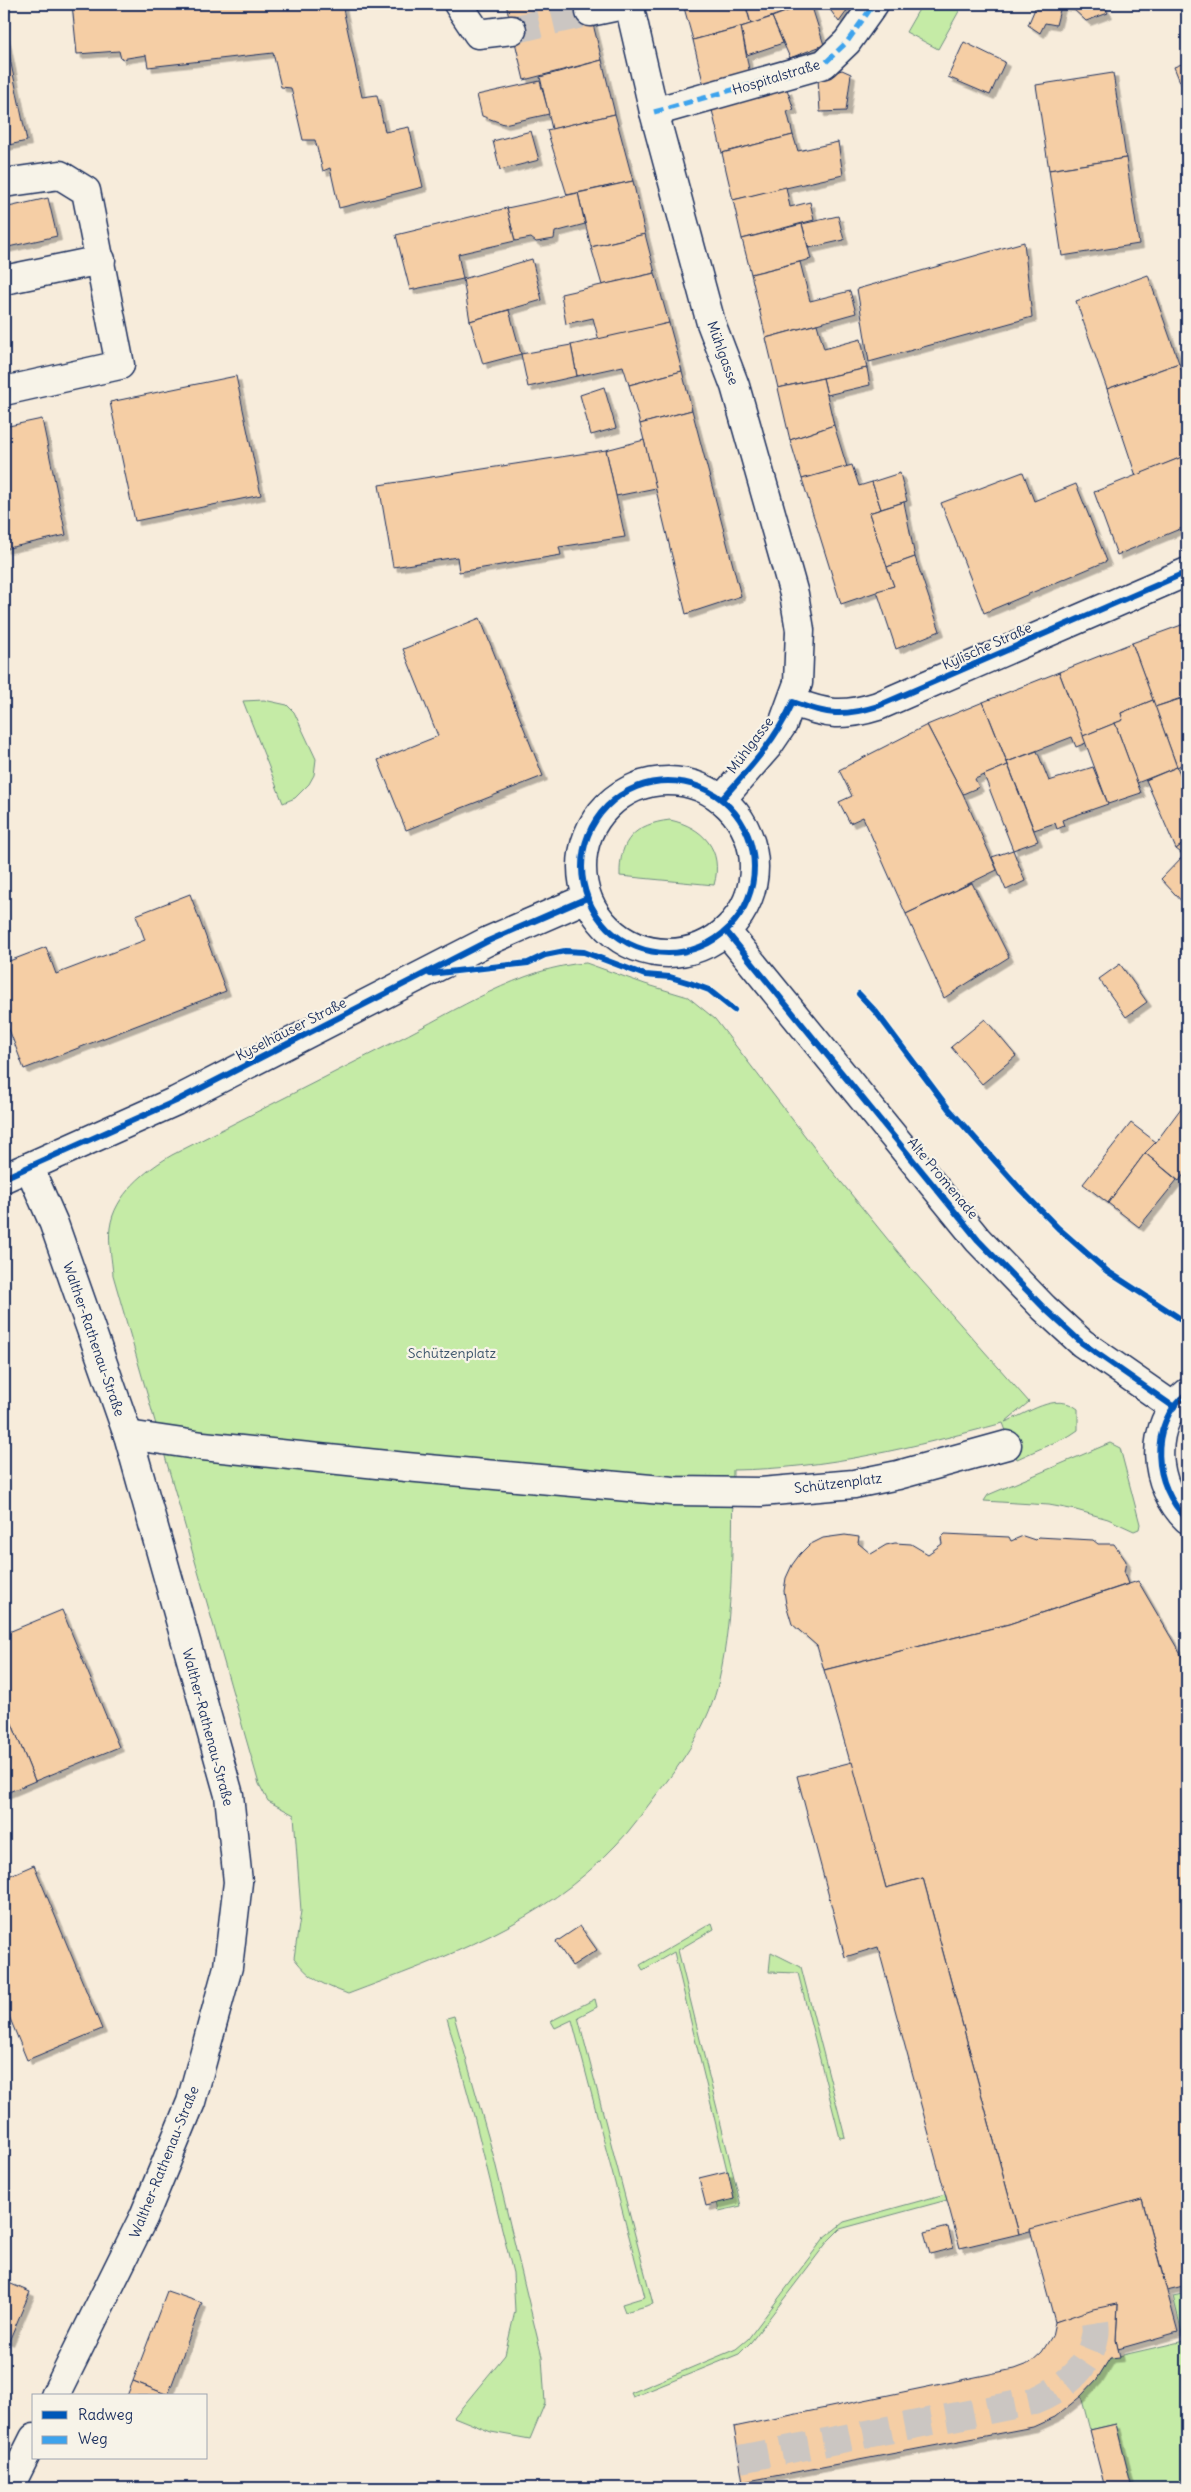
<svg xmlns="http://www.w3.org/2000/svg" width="1191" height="2492" font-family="Delius,sans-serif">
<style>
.green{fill:#c5eba6;stroke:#708d82}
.building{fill:#f5cea5;stroke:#1b2f5e;filter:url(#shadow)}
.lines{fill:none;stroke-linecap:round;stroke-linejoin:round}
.minor-tunnel{stroke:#cbc6c2;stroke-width:28;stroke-dasharray:28 14;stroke-linecap:butt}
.minor-casing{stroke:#1b2f5e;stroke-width:31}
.major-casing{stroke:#1b2f5e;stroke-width:31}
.minor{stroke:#f7f3e8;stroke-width:28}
.major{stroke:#f7f3e8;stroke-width:28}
.quiet{stroke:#3da3ed;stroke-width:5;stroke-dasharray:10 5;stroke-linecap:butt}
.cycleway-casing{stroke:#f7f3e8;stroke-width:9}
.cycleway{stroke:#0057b8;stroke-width:6}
.labels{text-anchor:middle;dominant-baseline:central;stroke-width:4.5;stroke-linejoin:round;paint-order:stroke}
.street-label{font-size:14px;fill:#1b2f5e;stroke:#f7f3e8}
.park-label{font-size:14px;fill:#3d556c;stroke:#f7f3e8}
</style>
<defs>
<filter id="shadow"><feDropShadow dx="4.5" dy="4.5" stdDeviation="0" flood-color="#0004"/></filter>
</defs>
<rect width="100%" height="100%" fill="#f7ecdb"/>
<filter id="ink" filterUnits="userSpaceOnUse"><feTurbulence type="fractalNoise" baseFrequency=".02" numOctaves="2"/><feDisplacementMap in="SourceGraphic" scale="10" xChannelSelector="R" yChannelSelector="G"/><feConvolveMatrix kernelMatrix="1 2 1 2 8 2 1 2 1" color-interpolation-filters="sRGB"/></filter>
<g filter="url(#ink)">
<!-- green -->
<g class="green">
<path d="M 922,4 L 963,4 L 938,49 L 906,32 Z"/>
<path d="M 264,700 L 287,705 L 294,712 L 316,759 L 314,775 L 309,784 L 295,798 L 283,803 L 243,701 Z"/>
<path d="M 670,820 C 703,827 724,850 714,885 L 620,876 C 619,840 635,824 670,820 Z"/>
<path d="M 586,963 L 645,984 L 688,997 L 715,1019 L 829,1167 L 915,1273 L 1029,1402 L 1005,1422 C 1028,1414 1055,1391 1078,1409 L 1078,1430 L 1069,1436 L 1017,1459 L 1003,1423 C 914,1447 826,1469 733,1470 C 732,1537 734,1615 719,1680 C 710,1722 683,1762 656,1795 C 643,1812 631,1830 616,1845 C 542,1924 446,1957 348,1994 C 322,1984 311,1980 294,1958 L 301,1911 L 294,1815 L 268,1801 L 259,1784 L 113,1275 C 112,1260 108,1242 110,1228 C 114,1195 146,1170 172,1155 C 247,1117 323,1078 398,1040 C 453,1012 524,966 586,963 Z"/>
<path d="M 1110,1443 L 1120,1448 L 1140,1524 L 1139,1529 L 1134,1531 L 1108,1519 L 1076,1510 L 1049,1505 L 984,1501 L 988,1495 Z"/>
<path d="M 712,1923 L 714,1929 L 678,1950 L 741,2206 L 719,2211 L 717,2203 L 734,2199 L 674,1952 L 643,1970 L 640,1965 Z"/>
<path d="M 771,1952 L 801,1967 L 845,2137 L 840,2138 L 798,1973 L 769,1972 Z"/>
<path d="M 595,1999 L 597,2007 L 578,2017 L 653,2304 L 625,2312 L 622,2304 L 645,2297 L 572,2020 L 555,2028 L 551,2021 Z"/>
<path d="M 454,2016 L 493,2154 L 542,2357 L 545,2403 L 530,2439 L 491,2432 L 454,2417 L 505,2355 L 515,2311 L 513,2273 L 474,2116 L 447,2018 Z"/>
<path d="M 945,2194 L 947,2200 L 840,2229 L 828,2241 L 751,2342 L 739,2354 L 633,2397 L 631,2393 L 736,2349 L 748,2339 L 824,2238 L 844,2222 Z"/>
<path d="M 1187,2293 L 1187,2488 L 1132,2488 L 1116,2424 L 1090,2430 L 1081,2396 L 1097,2379 L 1110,2358 L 1184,2341 L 1173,2296 Z"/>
</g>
<!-- building -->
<g class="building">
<path d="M 72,4 L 342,4 L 362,97 L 377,95 L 385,132 L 409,127 L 423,187 L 339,208 L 330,168 L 323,171 L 315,140 L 303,140 L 291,88 L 281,87 L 273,53 L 148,67 L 146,55 L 121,59 L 119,51 L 77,54 Z"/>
<path d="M 506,4 L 588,4 L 602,60 L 524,80 Z"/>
<path d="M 683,4 L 745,4 L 751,24 L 693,40 Z"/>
<path d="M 749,4 L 807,4 L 751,24 L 746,5 Z"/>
<path d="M 807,4 L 811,4 L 824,45 L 790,58 L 772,17 Z"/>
<path d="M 826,4 L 852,4 L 839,22 Z"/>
<path d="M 1037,4 L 1102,4 L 1108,13 L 1086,21 L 1071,7 L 1061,6 L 1056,25 L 1045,23 L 1040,33 L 1028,25 Z"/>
<path d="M 772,17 L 783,43 L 747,55 L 741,27 Z"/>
<path d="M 741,27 L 750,75 L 704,86 L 693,40 Z"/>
<path d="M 4,30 L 27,141 L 4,146 Z"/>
<path d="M 964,42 L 1005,62 L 990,95 L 948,77 Z"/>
<path d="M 602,60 L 615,114 L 552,129 L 540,77 Z"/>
<path d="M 1187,62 L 1187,99 L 1174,67 Z"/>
<path d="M 842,70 L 851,74 L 846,111 L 820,112 L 818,78 Z"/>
<path d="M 1113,73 L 1126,158 L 1049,170 L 1036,85 Z"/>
<path d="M 540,81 L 549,114 L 504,124 L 482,116 L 477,95 Z"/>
<path d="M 787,89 L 794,110 L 787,111 L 793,135 L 722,153 L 712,110 Z"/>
<path d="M 1187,101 L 1187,116 L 1182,103 Z"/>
<path d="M 615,114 L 633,181 L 567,195 L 547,130 Z"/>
<path d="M 531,131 L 539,160 L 500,170 L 493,141 Z"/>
<path d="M 793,135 L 798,151 L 838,142 L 843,175 L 733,200 L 722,153 Z"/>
<path d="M 1126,158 L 1139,244 L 1062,256 L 1049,170 Z"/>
<path d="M 633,181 L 645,234 L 591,247 L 578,193 Z"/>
<path d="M 786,187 L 790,207 L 810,202 L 814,220 L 742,239 L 733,200 Z"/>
<path d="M 578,193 L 585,224 L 555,232 L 554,239 L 536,242 L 531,238 L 515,241 L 507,208 Z"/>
<path d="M 48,198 L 57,236 L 4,248 L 4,208 Z"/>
<path d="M 507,208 L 515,241 L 458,254 L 463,279 L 410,290 L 396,235 Z"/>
<path d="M 838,216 L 844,240 L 809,248 L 802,224 Z"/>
<path d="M 802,224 L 811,259 L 751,274 L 742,239 Z"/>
<path d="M 645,234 L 655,273 L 602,285 L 591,247 Z"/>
<path d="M 1024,242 L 1032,317 L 869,362 L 857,289 Z"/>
<path d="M 532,259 L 542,300 L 470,321 L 463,279 Z"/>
<path d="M 800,262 L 810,301 L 850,291 L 856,313 L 766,338 L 751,274 Z"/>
<path d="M 655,273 L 669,323 L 599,341 L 593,318 L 566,324 L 561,294 Z"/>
<path d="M 1148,275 L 1179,363 L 1107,389 L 1076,301 Z"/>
<path d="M 509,310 L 521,354 L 483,364 L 470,321 Z"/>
<path d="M 669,323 L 682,371 L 629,385 L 623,366 L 577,376 L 571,345 Z"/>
<path d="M 817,324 L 824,349 L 861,339 L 867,368 L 778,388 L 766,338 Z"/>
<path d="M 571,345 L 577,376 L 528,387 L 521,354 Z"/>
<path d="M 1179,363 L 1187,386 L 1187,455 L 1136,476 L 1107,389 Z"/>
<path d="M 867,368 L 870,385 L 827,395 L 823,378 Z"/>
<path d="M 682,371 L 692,410 L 640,424 L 629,385 Z"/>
<path d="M 236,376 L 261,495 L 135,521 L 110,402 Z"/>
<path d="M 823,378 L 834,425 L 790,440 L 778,388 Z"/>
<path d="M 604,387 L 616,428 L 591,435 L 580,395 Z"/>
<path d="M 692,410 L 741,596 L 686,614 L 640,424 Z"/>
<path d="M 42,419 L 66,535 L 4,549 L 4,427 Z"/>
<path d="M 834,425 L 847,467 L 802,479 L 790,440 Z"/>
<path d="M 644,440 L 656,488 L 616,496 L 606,450 Z"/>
<path d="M 606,450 L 625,537 L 559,547 L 561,555 L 459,572 L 457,557 L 393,567 L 379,485 Z"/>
<path d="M 1187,455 L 1187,526 L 1117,555 L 1094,492 Z"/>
<path d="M 852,465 L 859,486 L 872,482 L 881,509 L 869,513 L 894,586 L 841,604 L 802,479 Z"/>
<path d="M 1023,472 L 1034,501 L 1076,484 L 1107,561 L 984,613 L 941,503 Z"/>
<path d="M 900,473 L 907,501 L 881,509 L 872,482 Z"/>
<path d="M 904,502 L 915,557 L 887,567 L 869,513 Z"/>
<path d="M 915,557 L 940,631 L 896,649 L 877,591 L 894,586 L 887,567 Z"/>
<path d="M 480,618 L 543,776 L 406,830 L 378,760 L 438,736 L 403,649 Z"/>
<path d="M 1187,623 L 1187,696 L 1155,707 L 1132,643 Z"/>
<path d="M 1132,643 L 1153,700 L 1121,713 L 1123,720 L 1083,736 L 1059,672 Z"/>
<path d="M 1059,672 L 1086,743 L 1076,747 L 1072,737 L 1007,762 L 983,702 Z"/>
<path d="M 1180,699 L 1187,715 L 1187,762 L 1177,767 L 1155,707 Z"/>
<path d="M 1153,700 L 1177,767 L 1137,783 L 1115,723 L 1123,720 L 1121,713 Z"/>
<path d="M 983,702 L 1008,765 L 975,779 L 979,787 L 963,794 L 927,725 Z"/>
<path d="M 1115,723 L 1141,793 L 1108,804 L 1083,736 Z"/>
<path d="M 927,725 L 963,794 L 997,870 L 906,914 L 863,817 L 850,823 L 839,802 L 852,796 L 839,770 Z"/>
<path d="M 1037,751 L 1049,781 L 1093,767 L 1108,804 L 1062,820 L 1064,826 L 1057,829 L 1055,823 L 1034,830 L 1007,762 Z"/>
<path d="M 1008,765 L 1038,841 L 1013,850 L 984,775 Z"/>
<path d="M 1177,767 L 1187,790 L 1187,841 L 1176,849 L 1146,780 Z"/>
<path d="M 1187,841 L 1187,907 L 1161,879 L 1184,855 L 1176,849 Z"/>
<path d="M 1013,850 L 1025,881 L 1006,890 L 992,857 Z"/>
<path d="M 972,883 L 1009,957 L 944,998 L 906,914 Z"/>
<path d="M 190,894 L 226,991 L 24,1069 L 4,1016 L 4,963 L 46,947 L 56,974 L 145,940 L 136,915 Z"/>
<path d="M 1187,943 L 1187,958 L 1180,952 Z"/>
<path d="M 1120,964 L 1147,1002 L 1126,1017 L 1099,979 Z"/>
<path d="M 985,1019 L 1016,1056 L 982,1084 L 951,1047 Z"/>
<path d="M 1187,1100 L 1187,1170 L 1179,1181 L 1145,1153 L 1156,1142 Z"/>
<path d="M 1131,1123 L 1156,1142 L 1145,1153 L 1108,1203 L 1083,1184 Z"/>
<path d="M 1145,1153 L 1177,1180 L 1139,1227 L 1108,1203 Z"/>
<path d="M 945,1534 L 1009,1537 L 1011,1541 L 1023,1536 L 1035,1540 L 1038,1537 L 1093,1540 L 1098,1544 L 1114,1544 L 1126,1561 L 1124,1573 L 1128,1584 L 1009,1624 L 824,1670 L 817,1646 L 792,1624 L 786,1604 L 784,1591 L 786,1578 L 792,1565 L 800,1554 L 809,1545 L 823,1538 L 845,1535 L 859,1537 L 858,1543 L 871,1554 L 886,1545 L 895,1543 L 911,1544 L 928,1554 L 942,1544 L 941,1538 Z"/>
<path d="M 1138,1581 L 1187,1665 L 1187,2285 L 1167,2290 L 1142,2199 L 1019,2234 L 923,1878 L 886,1888 L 824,1670 L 1009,1624 Z"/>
<path d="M 62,1610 L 119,1747 L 35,1781 L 4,1704 L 4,1634 Z"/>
<path d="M 4,1704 L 35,1781 L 4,1794 Z"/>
<path d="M 852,1762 L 886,1888 L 923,1878 L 1019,2234 L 960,2248 L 878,1947 L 845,1957 L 797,1776 Z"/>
<path d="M 34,1865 L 102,2029 L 27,2060 L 4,2004 L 4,1878 Z"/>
<path d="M 580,1926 L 597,1950 L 572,1966 L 556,1942 Z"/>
<path d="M 728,2171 L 734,2199 L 706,2206 L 699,2178 Z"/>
<path d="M 1142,2199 L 1178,2332 L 1118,2349 L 1116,2340 L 1118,2304 L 1055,2322 L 1030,2229 Z"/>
<path d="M 948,2227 L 953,2248 L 930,2254 L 924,2233 Z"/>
<path d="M 4,2281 L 30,2292 L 9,2341 L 4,2338 Z"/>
<path d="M 167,2291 L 202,2303 L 168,2395 L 133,2381 Z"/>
<path d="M 1118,2304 L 1116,2340 L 1120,2357 L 1110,2358 L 1097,2379 L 1081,2396 L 1055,2417 L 1033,2427 L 743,2482 L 734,2427 L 1014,2369 L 1030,2363 L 1042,2352 L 1052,2336 L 1055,2322 L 1093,2309 Z"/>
<path d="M 133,2381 L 168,2395 L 167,2396 L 127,2396 Z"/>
<path d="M 1116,2424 L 1132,2488 L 1105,2488 L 1090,2430 Z"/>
</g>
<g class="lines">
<!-- minor-tunnel -->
<g class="minor-tunnel">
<path d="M 512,30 L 590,12"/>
<path d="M 740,2459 L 1034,2401 C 1062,2390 1090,2367 1095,2336 C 1097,2328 1094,2318 1093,2309"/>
</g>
<defs>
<g id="minor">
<path d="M 458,4 L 478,34 L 512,30"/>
<path d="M 629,4 L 654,112 L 711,323 L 735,386 L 794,594 L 800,630 L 798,683 L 783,724 L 768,746 L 722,799"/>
<path d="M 590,12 L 628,4"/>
<path d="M 654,112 L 824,64 L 847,42 L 874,4"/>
<path d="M 4,183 L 60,175 L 86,191 L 120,365 L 4,391"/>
<path d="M 4,280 L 101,260"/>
<path d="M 793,702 C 827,715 843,717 878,706 L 1187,572"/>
<path d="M 29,1167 L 54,1224 L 128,1435 L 229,1795 L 238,1882 L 228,1967 L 191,2102 L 144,2216 L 55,2396"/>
<path d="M 128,1435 L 203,1446 L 406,1467 L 673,1491 L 761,1492 L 854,1484 L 898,1475 L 1007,1445"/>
<path d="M 9,2488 L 34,2438"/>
</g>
<g id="major">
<circle cx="668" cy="867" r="86"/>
<path d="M 726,931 L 978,1240 L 1044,1308 L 1082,1343 L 1174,1407"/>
<path d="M 4,1178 L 176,1101 L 488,941 L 587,898"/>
<path d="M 1187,1393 C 1147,1425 1153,1486 1187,1519"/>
</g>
</defs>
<!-- minor casing -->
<use href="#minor" class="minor-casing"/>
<!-- major casing -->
<use href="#major" class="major-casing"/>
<!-- minor -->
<use href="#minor" class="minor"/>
<!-- major -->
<use href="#major" class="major"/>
<!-- quiet -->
<path class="quiet" d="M 654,112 L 824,64 L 847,42 L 874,4"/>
<defs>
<g id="cycleway">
<circle cx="668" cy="867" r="86"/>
<path d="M 722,799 C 749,769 776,740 793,702 C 827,715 843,717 878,706 L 1187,572"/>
<path d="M 726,931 L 978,1240 L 1044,1308 L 1082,1343 L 1174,1407"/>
<path d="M 430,974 L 528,963 L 545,955 L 565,951 L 584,952 L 645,975 L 670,977 L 690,983 L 709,990 L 734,1010"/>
<path d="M 859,994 L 876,1012 L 948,1108 L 1021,1190 L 1058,1228 L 1107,1271 L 1187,1323"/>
<path d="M 4,1178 L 176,1101 L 488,941 L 587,898"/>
<path d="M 1187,1393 C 1147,1425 1153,1486 1187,1519"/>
</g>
</defs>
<!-- cycleway casing -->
<use href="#cycleway" class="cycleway-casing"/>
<!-- cycleway -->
<use href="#cycleway" class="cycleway"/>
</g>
</g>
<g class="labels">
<!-- street labels -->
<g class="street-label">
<text transform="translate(776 77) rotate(-17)">Hospitalstraße</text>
<text transform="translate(723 353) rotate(70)">Mühlgasse</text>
<text transform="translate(987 646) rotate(-24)">Kylische Straße</text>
<text transform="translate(750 745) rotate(-53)">Mühlgasse</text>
<text transform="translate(291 1029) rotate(-27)">Kyselhäuser Straße</text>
<text transform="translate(943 1178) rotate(50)">Alte Promenade</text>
<text transform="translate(94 1339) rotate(71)">Walther-Rathenau-Straße</text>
<text transform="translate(838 1483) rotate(-7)">Schützenplatz</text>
<text transform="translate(208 1727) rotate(75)">Walther-Rathenau-Straße</text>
<text transform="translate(164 2162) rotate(-68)">Walther-Rathenau-Straße</text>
</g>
<!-- park labels -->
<g class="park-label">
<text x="452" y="1353">Schützenplatz</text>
</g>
</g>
<!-- margin -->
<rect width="1191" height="2492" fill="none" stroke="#f7f3e8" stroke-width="20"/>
<rect x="10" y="10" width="1171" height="2472" fill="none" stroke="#1b2f5e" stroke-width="2" filter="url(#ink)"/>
<!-- legend -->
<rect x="32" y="2394" width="175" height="65" fill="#f7f3e8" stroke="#9fa5b1"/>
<rect x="42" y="2411" width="25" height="8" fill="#0057b8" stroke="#9fa5b1"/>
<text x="78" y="2420" font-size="15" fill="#1b2f5e">Radweg</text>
<rect x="42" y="2436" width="25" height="8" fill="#3da3ed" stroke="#9fa5b1"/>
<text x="78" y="2444" font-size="15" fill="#1b2f5e">Weg</text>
</svg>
